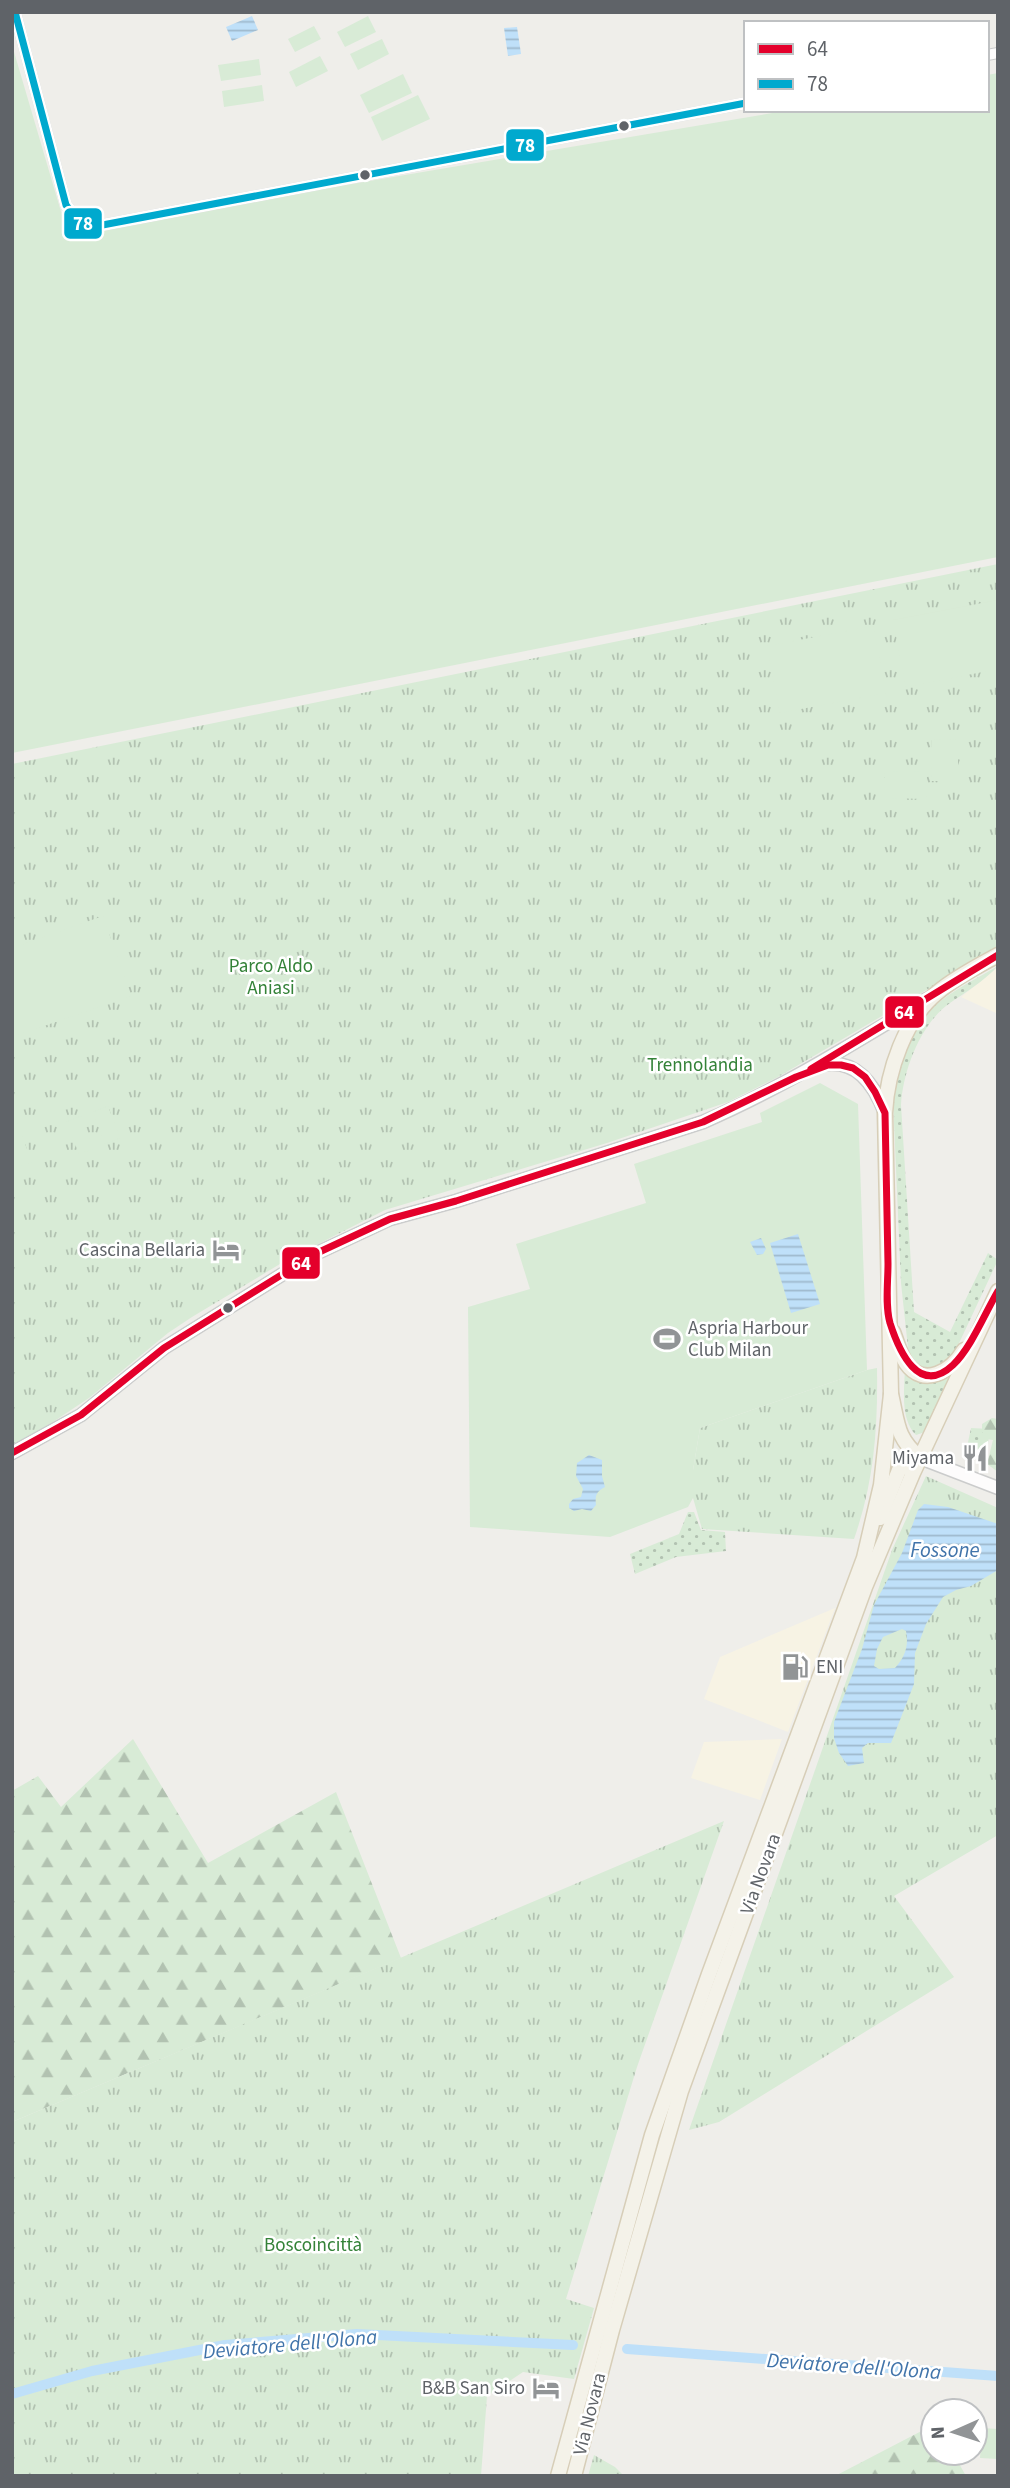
<svg xmlns="http://www.w3.org/2000/svg" width="1010" height="2488" font-family="'Source Sans 3',sans-serif">
<style>
.commercial{fill:#f7f3e4}
.grass{fill:url(#grass-dots)}
.forest{fill:url(#forest-firs)}
.park{fill:url(#park-tufts)}
.pitch{fill:#d8ebd6}
.water{fill:url(#water-rules);fill-rule:evenodd}
.lines{fill:none;stroke-linecap:round;stroke-linejoin:round}
.canal{stroke:#bfe0f9;stroke-width:10}
.minor-casing{stroke:#cbcccc;stroke-width:12}
.tertiary-casing{stroke:#cbcccc;stroke-width:15}
.primary-casing{stroke:#d7ceb8;stroke-width:17}
.minor{stroke:#fdfcfc;stroke-width:10}
.tertiary{stroke:#fdfcfc;stroke-width:12}
.primary{stroke:#f4f2e9;stroke-width:14}
.bus-1-casing{stroke:#fff;stroke-width:12}
.bus-2-casing{stroke:#fff;stroke-width:12}
.bus-1{stroke:#e4002b;stroke-width:7}
.bus-2{stroke:#00a9ce;stroke-width:7}
.bus-dot{fill:#5f6368;stroke:#fff;stroke-width:2.5}
.labels{text-anchor:middle;dominant-baseline:central;stroke-width:5;stroke-linejoin:round;paint-order:stroke}
.park-label{font-size:19px;fill:#348238;stroke:#fff}
.poi-label{font-size:19px;fill:#5f6368;stroke:#fff;text-anchor:end}
.street-label{font-size:19px;fill:#5f6368;stroke:#fff}
.water-label{font-size:21px;font-style:italic;fill:#4174aa;stroke:#fff}
.line-badge{stroke:#fff;stroke-width:2.5}
.badge-label{font-size:19px;text-anchor:middle;font-weight:bold;fill:#fff}
</style>
<defs>
<pattern id="grass-dots" width="8" height="8" patternUnits="userSpaceOnUse" patternTransform="scale(1.75)"><rect width="8" height="8" fill="#d8ebd6"/><path d="M2 2h.1M6 6h.1" fill="none" stroke="#b2c2b1" stroke-width="1.8" stroke-linecap="round"/></pattern>
<pattern id="forest-firs" width="22" height="20" patternUnits="userSpaceOnUse" patternTransform="scale(1.75)"><rect width="22" height="20" fill="#d8ebd6"/><path d="M5 1l3.5 6h-7zM16 11l3.5 6h-7z" fill="#b2c2b1"/></pattern>
<pattern id="park-tufts" width="24" height="20" patternUnits="userSpaceOnUse" patternTransform="scale(1.75)"><rect width="24" height="20" fill="#d8ebd6"/><path d="M3 7l-1-3M5 7V3M7 7l1-3M15 17l-1-3M17 17v-4M19 17l1-3" fill="none" stroke="#b2c2b1"/></pattern>
<pattern id="water-rules" width="6" height="5" patternUnits="userSpaceOnUse" patternTransform="scale(1.75)"><rect width="6" height="5" fill="#bfe0f9"/><path d="M0 2.5h6" fill="none" stroke="#9eb9cd"/></pattern>
</defs>
<rect width="100%" height="100%" fill="#efeeea"/>
<!-- commercial -->
<g class="commercial">
<path d="M 998,967 L 998,1014 L 961,997 Z"/>
<path d="M 835,1608 L 788,1732 L 704,1699 L 720,1657 Z"/>
<path d="M 782,1739 L 760,1800 L 691,1778 L 704,1742 Z"/>
</g>
<!-- grass -->
<g class="grass">
<path d="M 998,966 C 984,981 966,992 950,1003 C 920,1024 903,1071 901,1105 L 914,1312 L 950,1332 L 988,1253 L 998,1260 L 953,1356 L 937,1369 L 921,1368 L 909,1356 L 908,1348 L 901,1283 L 893,1100 C 899,1065 911,1022 942,1000 C 959,987 979,977 998,966 Z"/>
<path d="M 905,1364 L 945,1375 L 953,1373 L 925,1432 L 916,1435 C 899,1418 905,1386 905,1364 Z"/>
<path d="M 971,1428 L 990,1429 L 987,1452 L 967,1447 Z"/>
<path d="M 688,1512 L 694,1512 L 701,1530 L 725,1532 L 726,1551 L 676,1557 L 635,1574 L 630,1554 L 679,1534 Z"/>
</g>
<!-- forest -->
<g class="forest">
<path d="M 992,1418 L 998,1419 L 998,1472 L 987,1464 L 993,1440 L 986,1439 L 982,1432 L 982,1424 Z"/>
<path d="M 133,1739 L 208,1863 L 336,1792 L 401,1958 L 12,2122 L 12,1791 L 38,1776 L 61,1807 Z"/>
<path d="M 933,2425 L 933,2453 L 953,2453 L 966,2476 L 835,2476 Z"/>
</g>
<!-- park -->
<g class="park">
<path d="M 998,564 L 998,948 L 778,1077 L 728,1102 L 607,1143 L 385,1210 L 285,1261 L 192,1317 L 168,1333 L 89,1398 L 38,1432 L 12,1445 L 12,764 Z"/>
<path d="M 877,1368 C 878,1428 874,1482 854,1539 L 702,1529 L 693,1498 L 693,1470 L 700,1428 L 867,1370 Z"/>
<path d="M 926,1476 L 998,1508 L 998,1835 L 894,1896 L 954,1977 L 719,2122 L 689,2130 L 892,1550 Z"/>
<path d="M 724,1821 L 637,2067 L 566,2299 L 594,2308 L 574,2379 L 523,2372 L 487,2396 L 481,2476 L 12,2476 L 12,2122 Z"/>
<path d="M 594,2455 L 615,2467 L 624,2476 L 588,2476 Z"/>
</g>
<!-- pitch -->
<g class="pitch">
<path d="M 368,16 L 376,32 L 345,47 L 337,32 Z"/>
<path d="M 314,26 L 321,39 L 295,52 L 288,39 Z"/>
<path d="M 382,39 L 389,54 L 358,70 L 350,54 Z"/>
<path d="M 12,45 L 67,232 L 790,110 L 987,110 L 987,75 L 998,73 L 998,557 L 12,753 Z"/>
<path d="M 320,56 L 328,71 L 296,87 L 289,72 Z"/>
<path d="M 259,59 L 261,75 L 221,81 L 218,65 Z"/>
<path d="M 403,74 L 412,93 L 369,113 L 360,95 Z"/>
<path d="M 262,85 L 264,101 L 224,107 L 222,91 Z"/>
<path d="M 418,95 L 430,119 L 382,141 L 371,117 Z"/>
<path d="M 998,600 L 998,669 L 906,687 L 893,620 Z"/>
<path d="M 873,626 L 886,693 L 780,713 L 767,646 Z"/>
<path d="M 932,739 L 958,740 L 958,781 L 931,781 Z"/>
<path d="M 885,771 L 927,772 L 926,799 L 884,798 Z"/>
<path d="M 103,916 L 131,996 L 12,1037 L 12,948 Z"/>
<path d="M 820,1083 L 858,1104 L 867,1370 L 700,1428 L 693,1470 L 693,1498 L 688,1507 L 610,1537 L 470,1527 L 468,1307 L 530,1289 L 516,1244 L 646,1203 L 634,1164 L 762,1122 L 760,1113 Z"/>
<path d="M 108,1106 L 120,1138 L 105,1144 L 93,1112 Z"/>
<path d="M 12,1110 L 32,1162 L 12,1169 Z"/>
<path d="M 81,1116 L 93,1149 L 79,1154 L 66,1122 Z"/>
<path d="M 982,2428 L 998,2429 L 998,2459 L 980,2458 Z"/>
</g>
<!-- water -->
<g class="water">
<path d="M 252,16 L 258,30 L 232,41 L 226,27 Z"/>
<path d="M 517,27 L 521,54 L 508,56 L 504,28 Z"/>
<path d="M 798,1234 L 820,1304 L 791,1313 L 770,1243 Z"/>
<path d="M 761,1238 L 766,1249 L 763,1254 L 757,1255 L 750,1242 Z"/>
<path d="M 589,1455 L 602,1460 L 602,1476 L 605,1487 C 596,1492 595,1495 596,1505 L 591,1511 L 582,1509 L 574,1511 L 569,1508 L 569,1504 L 573,1499 L 581,1497 L 583,1489 L 576,1476 L 577,1463 Z"/>
<path d="M 924,1504 L 948,1507 L 998,1524 L 998,1570 L 971,1586 L 956,1590 L 943,1597 L 926,1624 L 915,1653 L 914,1684 L 891,1743 L 868,1743 L 862,1748 L 864,1763 L 848,1766 L 839,1753 L 834,1738 L 834,1722 L 862,1649 L 874,1605 L 902,1553 L 918,1510 ZM 902,1629 L 906,1631 C 909,1646 905,1657 895,1668 L 879,1669 L 874,1666 L 877,1649 L 883,1637 Z"/>
</g>
<g class="lines">
<!-- canal -->
<g class="canal">
<path d="M 627,2349 L 998,2376"/>
<path d="M 12,2394 L 92,2371 L 225,2345 L 357,2334 L 573,2345"/>
</g>
<defs>
<g id="minor">
<path d="M 15,12 L 66,205 L 79,222 L 92,227 L 746,103"/>
<path d="M 987,55 L 998,53"/>
</g>
<g id="tertiary">
<path d="M 821,1065 C 856,1058 874,1084 885,1113"/>
<path d="M 12,1453 L 81,1415 L 164,1348 L 315,1254 L 390,1219 L 456,1201 L 703,1122 C 782,1088 854,1043 927,999"/>
<path d="M 920,1458 L 998,1488"/>
</g>
<g id="primary">
<path d="M 893,1332 C 897,1342 900,1354 906,1363 C 924,1389 952,1370 964,1350"/>
<path d="M 920,1458 C 896,1437 898,1424 891,1394 L 885,1113 C 887,1072 905,1018 938,992 C 956,977 978,966 998,955"/>
<path d="M 880,1518 L 899,1470 L 920,1458"/>
<path d="M 558,2476 L 652,2135 L 709,1974 L 864,1558 L 881,1485 L 891,1394"/>
<path d="M 574,2476 L 612,2330 L 681,2091 L 865,1587 L 913,1473 L 998,1291"/>
</g>
</defs>
<!-- minor casing -->
<use href="#minor" class="minor-casing"/>
<!-- tertiary casing -->
<use href="#tertiary" class="tertiary-casing"/>
<!-- primary casing -->
<use href="#primary" class="primary-casing"/>
<!-- minor -->
<use href="#minor" class="minor"/>
<!-- tertiary -->
<use href="#tertiary" class="tertiary"/>
<!-- primary -->
<use href="#primary" class="primary"/>
<defs>
<g id="bus-1">
<path d="M 811,1069 L 998,955"/>
<path d="M 12,1453 L 81,1415 L 164,1348 L 315,1254 L 390,1219 L 456,1201 L 703,1122 L 796,1077 L 828,1065 L 841,1065 L 853,1068 L 865,1077 L 875,1092 L 885,1113 C 886,1163 887,1214 888,1264 C 888,1282 885,1306 890,1323 C 899,1351 919,1397 953,1365 C 971,1348 985,1313 998,1291"/>
</g>
<path id="bus-2" d="M 15,12 L 66,205 L 79,222 L 92,227 L 746,103"/>
</defs>
<!-- bus-1 casing -->
<use href="#bus-1" class="bus-1-casing"/>
<!-- bus-2 casing -->
<use href="#bus-2" class="bus-2-casing"/>
<!-- bus-1 -->
<use href="#bus-1" class="bus-1"/>
<!-- bus-2 -->
<use href="#bus-2" class="bus-2"/>
</g>
<!-- icons -->
<defs>
<symbol id="hotel-bare" viewBox="-9 -9 18 18"><path d="M-6-4.5h1.5V1H6V5H4.5V3h-9V5H-6ZM-4 0a1.8 1.8 0 1 1 3.6 0ZM.5 0V-2.5h3Q6-2.5 6 0Z" fill="#919496" stroke="#fff" stroke-width="2.5" paint-order="stroke"/></symbol>
<symbol id="stadium-bare" viewBox="-9 -9 18 18"><path d="M0-5a6.5 5 0 1 0 0 10a6.5 5 0 1 0 0-10ZM-3.5-1.8h7v3.6h-7Z" fill="#919496" stroke="#fff" stroke-width="2.5" paint-order="stroke"/></symbol>
<symbol id="restaurant-bare" viewBox="-9 -9 18 18"><path d="M-5-6h1v4h1v-4h1v4h1v-4h1v5L-1.5 .5V6h-2V.5L-5-1ZM5-6V6H3V1.5H1.5Q1.5-4 5-6Z" fill="#919496" stroke="#fff" stroke-width="2.5" paint-order="stroke"/></symbol>
<symbol id="fuel-bare" viewBox="-9 -9 18 18"><path d="M-5.5-6h7V0h2V4h1.3V-2.5L3-4.5l.8-.8L6-3V5H2.5V1h-1V6h-7ZM-4.2-4.7v3.2H.2V-4.7Z" fill="#919496" stroke="#fff" stroke-width="2.5" paint-order="stroke"/></symbol>
</defs>
<g fill-rule="evenodd">
<use href="#hotel-bare" x="207" y="1231" width="38" height="38"/>
<use href="#stadium-bare" x="648" y="1320" width="38" height="38"/>
<use href="#restaurant-bare" x="956" y="1439" width="38" height="38"/>
<use href="#fuel-bare" x="776" y="1648" width="38" height="38"/>
<use href="#hotel-bare" x="527" y="2369" width="38" height="38"/>
</g>
<!-- markers -->
<g class="bus-dot">
<circle cx="624" cy="126" r="6"/>
<circle cx="365" cy="175" r="6"/>
<circle cx="228" cy="1308" r="6"/>
</g>
<g class="labels">
<!-- park labels -->
<g class="park-label">
<text x="271" y="966">Parco Aldo<tspan x="271" dy="22">Aniasi</tspan></text>
<text x="700" y="1065">Trennolandia</text>
<text x="313" y="2245">Boscoincittà</text>
</g>
<!-- poi labels -->
<g class="poi-label">
<text x="205" y="1250">Cascina Bellaria</text>
<text x="688" y="1328" text-anchor="start">Aspria Harbour<tspan x="688" dy="22">Club Milan</tspan></text>
<text x="954" y="1458">Miyama</text>
<text x="816" y="1667" text-anchor="start">ENI</text>
<text x="525" y="2388">B&amp;B San Siro</text>
</g>
<!-- street labels -->
<g class="street-label">
<text transform="translate(761 1874) rotate(-70)">Via Novara</text>
<text transform="translate(590 2414) rotate(-76)">Via Novara</text>
</g>
<!-- water labels -->
<g class="water-label">
<text x="945" y="1550">Fossone</text>
<text transform="translate(290 2344) rotate(-5)">Deviatore dell'Olona</text>
<text transform="translate(854 2366) rotate(4)">Deviatore dell'Olona</text>
</g>
</g>
<g class="line-badge">
<rect x="505" y="128" width="40" height="34" rx="7" fill="#00a9ce"/>
<rect x="63" y="207" width="40" height="33" rx="7" fill="#00a9ce"/>
<rect x="884" y="995" width="41" height="34" rx="7" fill="#e4002b"/>
<rect x="281" y="1246" width="40" height="34" rx="7" fill="#e4002b"/>
</g>
<g class="badge-label">
<text x="525" y="152">78</text>
<text x="83" y="230">78</text>
<text x="904" y="1019">64</text>
<text x="301" y="1270">64</text>
</g>
<!-- border -->
<rect width="1010" height="2488" fill="none" stroke="#5f6368" stroke-width="28"/>
<!-- legend -->
<rect x="744" y="21" width="245" height="91" fill="#ffffff" stroke="#bfc1c3" stroke-width="2"/>
<rect x="758" y="44" width="35" height="10" fill="#e4002b" stroke="#bfc1c3" stroke-width="2"/>
<text x="807" y="56" font-size="21" fill="#5f6368">64</text>
<rect x="758" y="79" width="35" height="10" fill="#00a9ce" stroke="#bfc1c3" stroke-width="2"/>
<text x="807" y="91" font-size="21" fill="#5f6368">78</text>
<!-- north arrow -->
<g transform="translate(954 2432) rotate(267)"><circle r="33" fill="#ffffff" stroke="#bfc1c3" stroke-width="2"/>
<path d="M0-5L12 26L0 18L-12 26Z" fill="#919496"/>
<text y="-10" font-size="19" font-weight="bold" text-anchor="middle" fill="#5f6368">N</text>
</g>
</svg>
